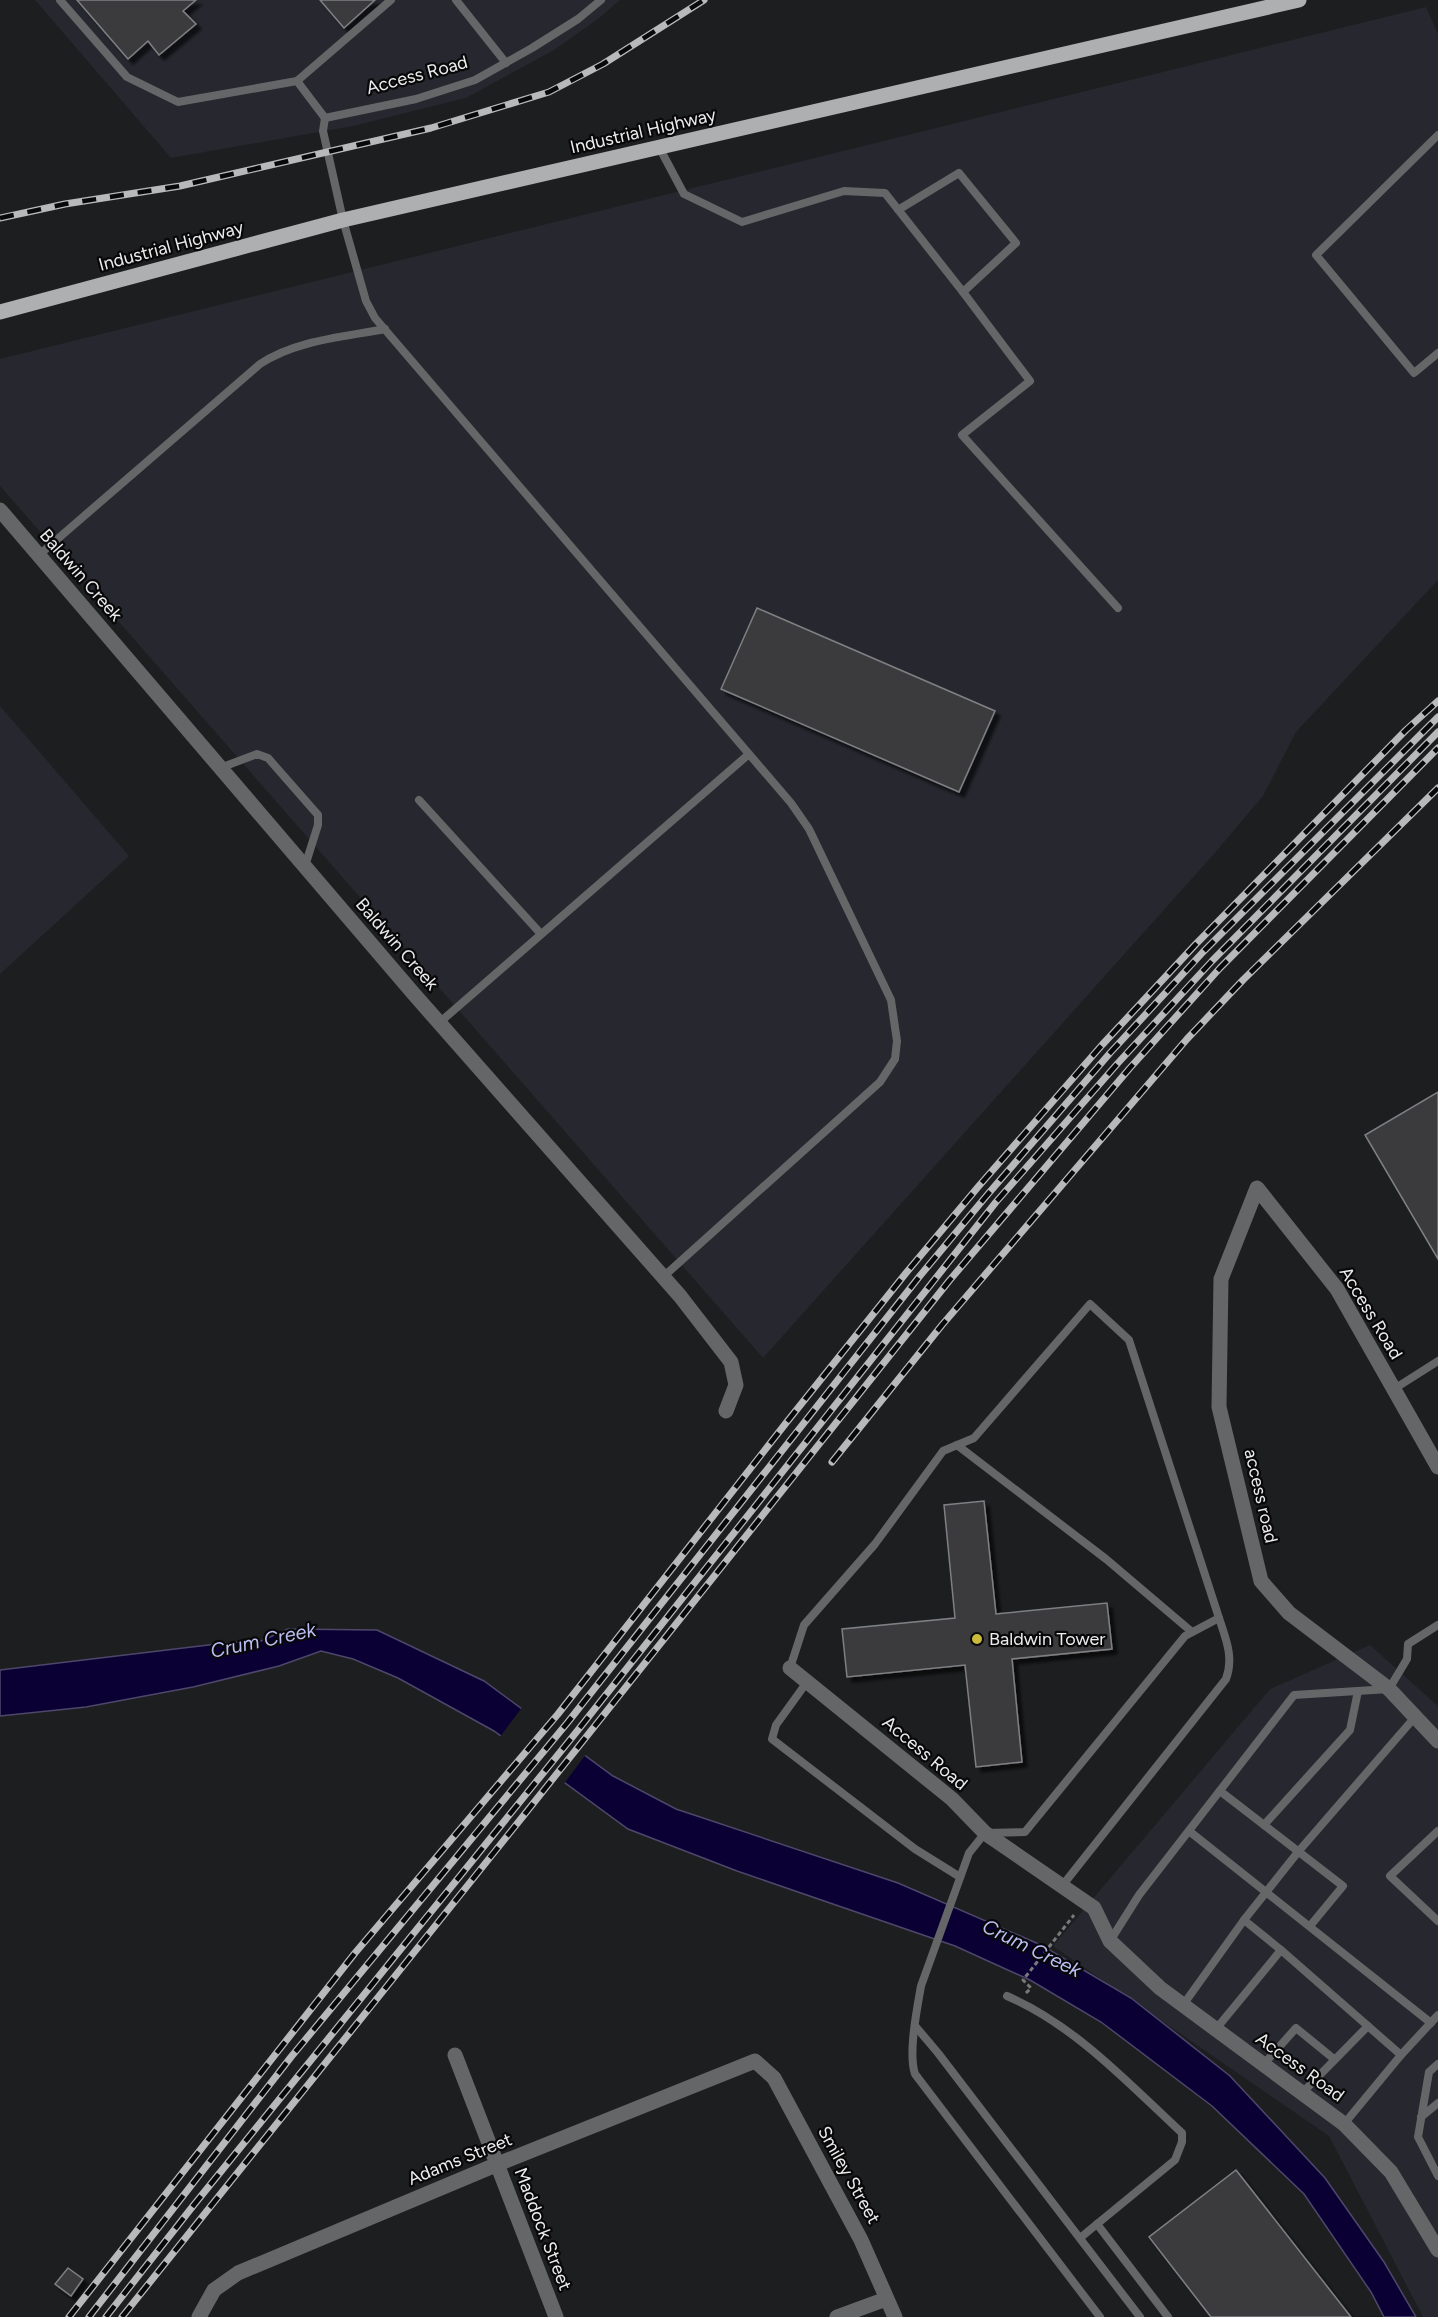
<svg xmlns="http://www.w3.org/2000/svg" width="1438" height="2317" font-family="Figtree,sans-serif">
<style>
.built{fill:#26272f}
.water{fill:#0b0033;stroke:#4e476b;stroke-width:1.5}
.pier{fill:#1d1e20}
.building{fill:#3b3b3e;stroke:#7f8083;stroke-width:1.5;filter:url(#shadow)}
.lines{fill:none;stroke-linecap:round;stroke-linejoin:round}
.path{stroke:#78797b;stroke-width:3;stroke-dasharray:4.5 3;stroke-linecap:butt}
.service{stroke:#656667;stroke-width:8}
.minor{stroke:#656667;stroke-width:15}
.primary{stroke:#aeafb1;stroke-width:15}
.rail-casing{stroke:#b8b9bb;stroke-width:7}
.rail{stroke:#080809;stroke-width:4.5;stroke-dasharray:14;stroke-linecap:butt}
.poi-dot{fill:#cbba39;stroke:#080809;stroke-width:2}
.labels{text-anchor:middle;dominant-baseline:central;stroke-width:4.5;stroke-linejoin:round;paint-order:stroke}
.street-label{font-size:18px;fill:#ececee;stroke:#080809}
.poi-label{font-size:18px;fill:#ececee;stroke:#080809;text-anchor:start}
.water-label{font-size:20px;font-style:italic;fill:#babef4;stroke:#080809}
</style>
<defs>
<filter id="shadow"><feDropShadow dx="5" dy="5" stdDeviation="1.5" flood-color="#0009"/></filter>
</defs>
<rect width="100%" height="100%" fill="#1d1e20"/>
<!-- built -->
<g class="built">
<path d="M 35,0 L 620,0 L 598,19 L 554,50 L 466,98 L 353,126 L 171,158 Z"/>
<path d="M 1426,7 L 1438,34 L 1438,580 L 1296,732 L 1263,796 L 1213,855 L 763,1358 L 0,486 L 0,359 Z"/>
<path d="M 0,706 L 129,856 L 0,974 Z"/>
<path d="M 1370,1645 L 1438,1706 L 1438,2317 L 1423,2317 L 1329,2136 L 1053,1946 L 1270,1689 Z"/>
</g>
<!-- water -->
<path class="water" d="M 288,1629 L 377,1630 L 484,1681 L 613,1776 L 676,1809 L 898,1883 L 1041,1945 L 1131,1998 L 1230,2076 L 1325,2178 L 1384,2262 L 1416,2317 L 1384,2317 L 1371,2292 L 1304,2194 L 1212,2106 L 1101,2022 L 1030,1980 L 955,1946 L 737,1871 L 628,1829 L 494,1731 L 398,1678 L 353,1659 L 321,1651 L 279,1666 L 193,1687 L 86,1707 L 0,1716 L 0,1670 L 225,1643 L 261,1641 Z"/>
<!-- pier -->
<path class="pier" d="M 524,1705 L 587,1753 L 563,1785 L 499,1738 Z"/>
<!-- building -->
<g class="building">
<path d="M 77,0 L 196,0 L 183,11 L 196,24 L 159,55 L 148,41 L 128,59 Z"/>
<path d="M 320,0 L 375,0 L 344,28 Z"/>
<path d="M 757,608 L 995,711 L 959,792 L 721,689 Z"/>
<path d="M 1438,1092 L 1438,1259 L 1365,1135 Z"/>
<path d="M 984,1501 L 996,1614 L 1107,1603 L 1112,1649 L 1012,1659 L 1022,1762 L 976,1767 L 965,1665 L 847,1677 L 842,1629 L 955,1618 L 944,1505 Z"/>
<path d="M 1236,2170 L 1351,2317 L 1211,2317 L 1149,2237 Z"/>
<path d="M 68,2268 L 83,2279 L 71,2296 L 55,2284 Z"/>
</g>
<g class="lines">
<!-- path -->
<path class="path" d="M 1026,1993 L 1031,1988 L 1023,1980 L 1074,1915"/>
<!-- service -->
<g class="service">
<path d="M 60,0 L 127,77 L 178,102 L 297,81 L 325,118"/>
<path d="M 456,0 L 506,63"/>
<path d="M 601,0 L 578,19 L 532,48 L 475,80 L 416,99 L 325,118 L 323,131 L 343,220 L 366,301 L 375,318 L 791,803 L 809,829 L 891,1000 L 897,1041 L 895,1059 L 880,1082 L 663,1277"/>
<path d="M 297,81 L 391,0"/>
<path d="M 1438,135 L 1316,255 L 1414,373 L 1438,353"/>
<path d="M 659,147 L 684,194 L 742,222 L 844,191 L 885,193 L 963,292 L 1016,243 L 959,173 L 898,210"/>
<path d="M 963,292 L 1030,381 L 962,435 L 1118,608"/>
<path d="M 39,555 L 260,364 C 296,340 344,337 385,329"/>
<path d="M 220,768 L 257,754 L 268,758 L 318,815 L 318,825 L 305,866"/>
<path d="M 419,800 L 541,934"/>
<path d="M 439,1023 L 749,754"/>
<path d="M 1394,1389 L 1438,1361"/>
<path d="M 957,1445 L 1106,1559 L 1192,1632"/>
<path d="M 790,1668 L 804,1625 L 875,1544 L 943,1451 L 974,1438 L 1090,1304 L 1129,1340 L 1219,1618 L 1185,1636 L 1025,1832 L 985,1833 L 969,1853 L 921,1986 C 917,2009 908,2053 915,2074 L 1100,2317"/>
<path d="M 807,1682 L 776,1725 L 772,1739 L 915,1849 L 960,1877"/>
<path d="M 1220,1791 L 1343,1886 L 1310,1926"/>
<path d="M 1264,1825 L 1350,1730 L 1358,1691"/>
<path d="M 1189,1831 L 1431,2023"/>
<path d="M 1438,1831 L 1390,1876 L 1438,1921"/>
<path d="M 1062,1886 L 1226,1679 C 1234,1658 1226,1639 1219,1618"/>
<path d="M 1110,1941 L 1139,1895 L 1294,1695 L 1389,1689 L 1407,1659 L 1408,1644 L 1438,1625"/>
<path d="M 1007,1996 C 1076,2026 1128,2083 1182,2133 L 1182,2142 L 1175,2160 L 1080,2238"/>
<path d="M 1183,2005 L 1244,1920"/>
<path d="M 916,2027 L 938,2053 L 1140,2317"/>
<path d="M 1216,2029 L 1281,1950"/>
<path d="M 1401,2055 L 1281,1950 L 1244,1920 L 1298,1852 L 1415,1717"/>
<path d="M 1264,2064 L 1296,2028 L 1334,2059"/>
<path d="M 1438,2064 L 1429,2072 L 1418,2137 L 1438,2176"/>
<path d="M 1303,2092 L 1368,2026"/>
<path d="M 1421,2117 L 1438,2103"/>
<path d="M 1344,2124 L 1401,2055 L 1438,2015"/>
<path d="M 1097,2224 L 1168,2317"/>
</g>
<!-- minor -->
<g class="minor">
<path d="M 0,510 L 413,993 L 680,1296 L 731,1362 L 736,1385 L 726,1411"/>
<path d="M 1438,1467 L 1337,1289 L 1257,1188 L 1221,1279 L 1219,1407 L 1261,1581 L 1289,1613 L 1389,1689 L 1438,1741"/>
<path d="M 790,1668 L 952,1799 L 985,1833 L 1094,1908 L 1110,1941 L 1160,1988 L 1344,2124 L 1391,2172 L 1438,2250"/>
<path d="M 455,2055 L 556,2317"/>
<path d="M 199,2317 L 214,2290 L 238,2273 L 498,2164 L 755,2061 L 774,2078 L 861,2240 L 895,2317"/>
<path d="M 837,2317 L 886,2299"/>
</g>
<!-- primary -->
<path class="primary" d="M 0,312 L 343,220 L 1299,0"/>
<defs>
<g id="rail">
<path d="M 0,218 L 65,204 L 180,186 L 431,128 L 549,92 L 603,64 L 704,0"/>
<path d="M 832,1462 L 942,1325 L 1187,1039 L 1243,980 L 1438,788"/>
<path d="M 69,2317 L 355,1953 L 558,1714 L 786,1423 L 906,1273 L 978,1187 L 1102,1045 L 1195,945 L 1406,730 L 1438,701"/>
<path d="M 89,2317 L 291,2057 L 568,1722 L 919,1277 L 988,1194 L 1110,1053 L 1203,952 L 1438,717"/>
<path d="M 106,2317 L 193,2206 L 578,1730 L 996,1202 L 1118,1063 L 1212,961 L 1438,732"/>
<path d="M 122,2317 L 524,1815 L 949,1281 L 1129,1069 L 1220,968 L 1438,748"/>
</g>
</defs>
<!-- rail casing -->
<use href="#rail" class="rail-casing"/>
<!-- rail -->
<use href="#rail" class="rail"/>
</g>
<!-- markers -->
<circle class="poi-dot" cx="977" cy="1639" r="6"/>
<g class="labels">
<!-- street labels -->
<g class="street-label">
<text transform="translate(417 75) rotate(-15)">Access Road</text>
<text transform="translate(643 131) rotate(-13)">Industrial Highway</text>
<text transform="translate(171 246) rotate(-15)">Industrial Highway</text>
<text transform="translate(81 575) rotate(49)">Baldwin Creek</text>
<text transform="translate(397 944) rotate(49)">Baldwin Creek</text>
<text transform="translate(1371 1313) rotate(59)">Access Road</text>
<text transform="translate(1261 1496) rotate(77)">access road</text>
<text transform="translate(925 1753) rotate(40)">Access Road</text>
<text transform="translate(1300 2067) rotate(36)">Access Road</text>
<text transform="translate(460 2159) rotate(-22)">Adams Street</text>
<text transform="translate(849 2175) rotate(61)">Smiley Street</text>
<text transform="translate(543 2229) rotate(69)">Maddock Street</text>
</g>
<!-- poi labels -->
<g class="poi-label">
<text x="989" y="1639">Baldwin Tower</text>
</g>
<!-- water labels -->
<g class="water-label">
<text transform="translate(263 1640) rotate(-12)">Crum Creek</text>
<text transform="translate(1032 1948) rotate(26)">Crum Creek</text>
</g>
</g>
</svg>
